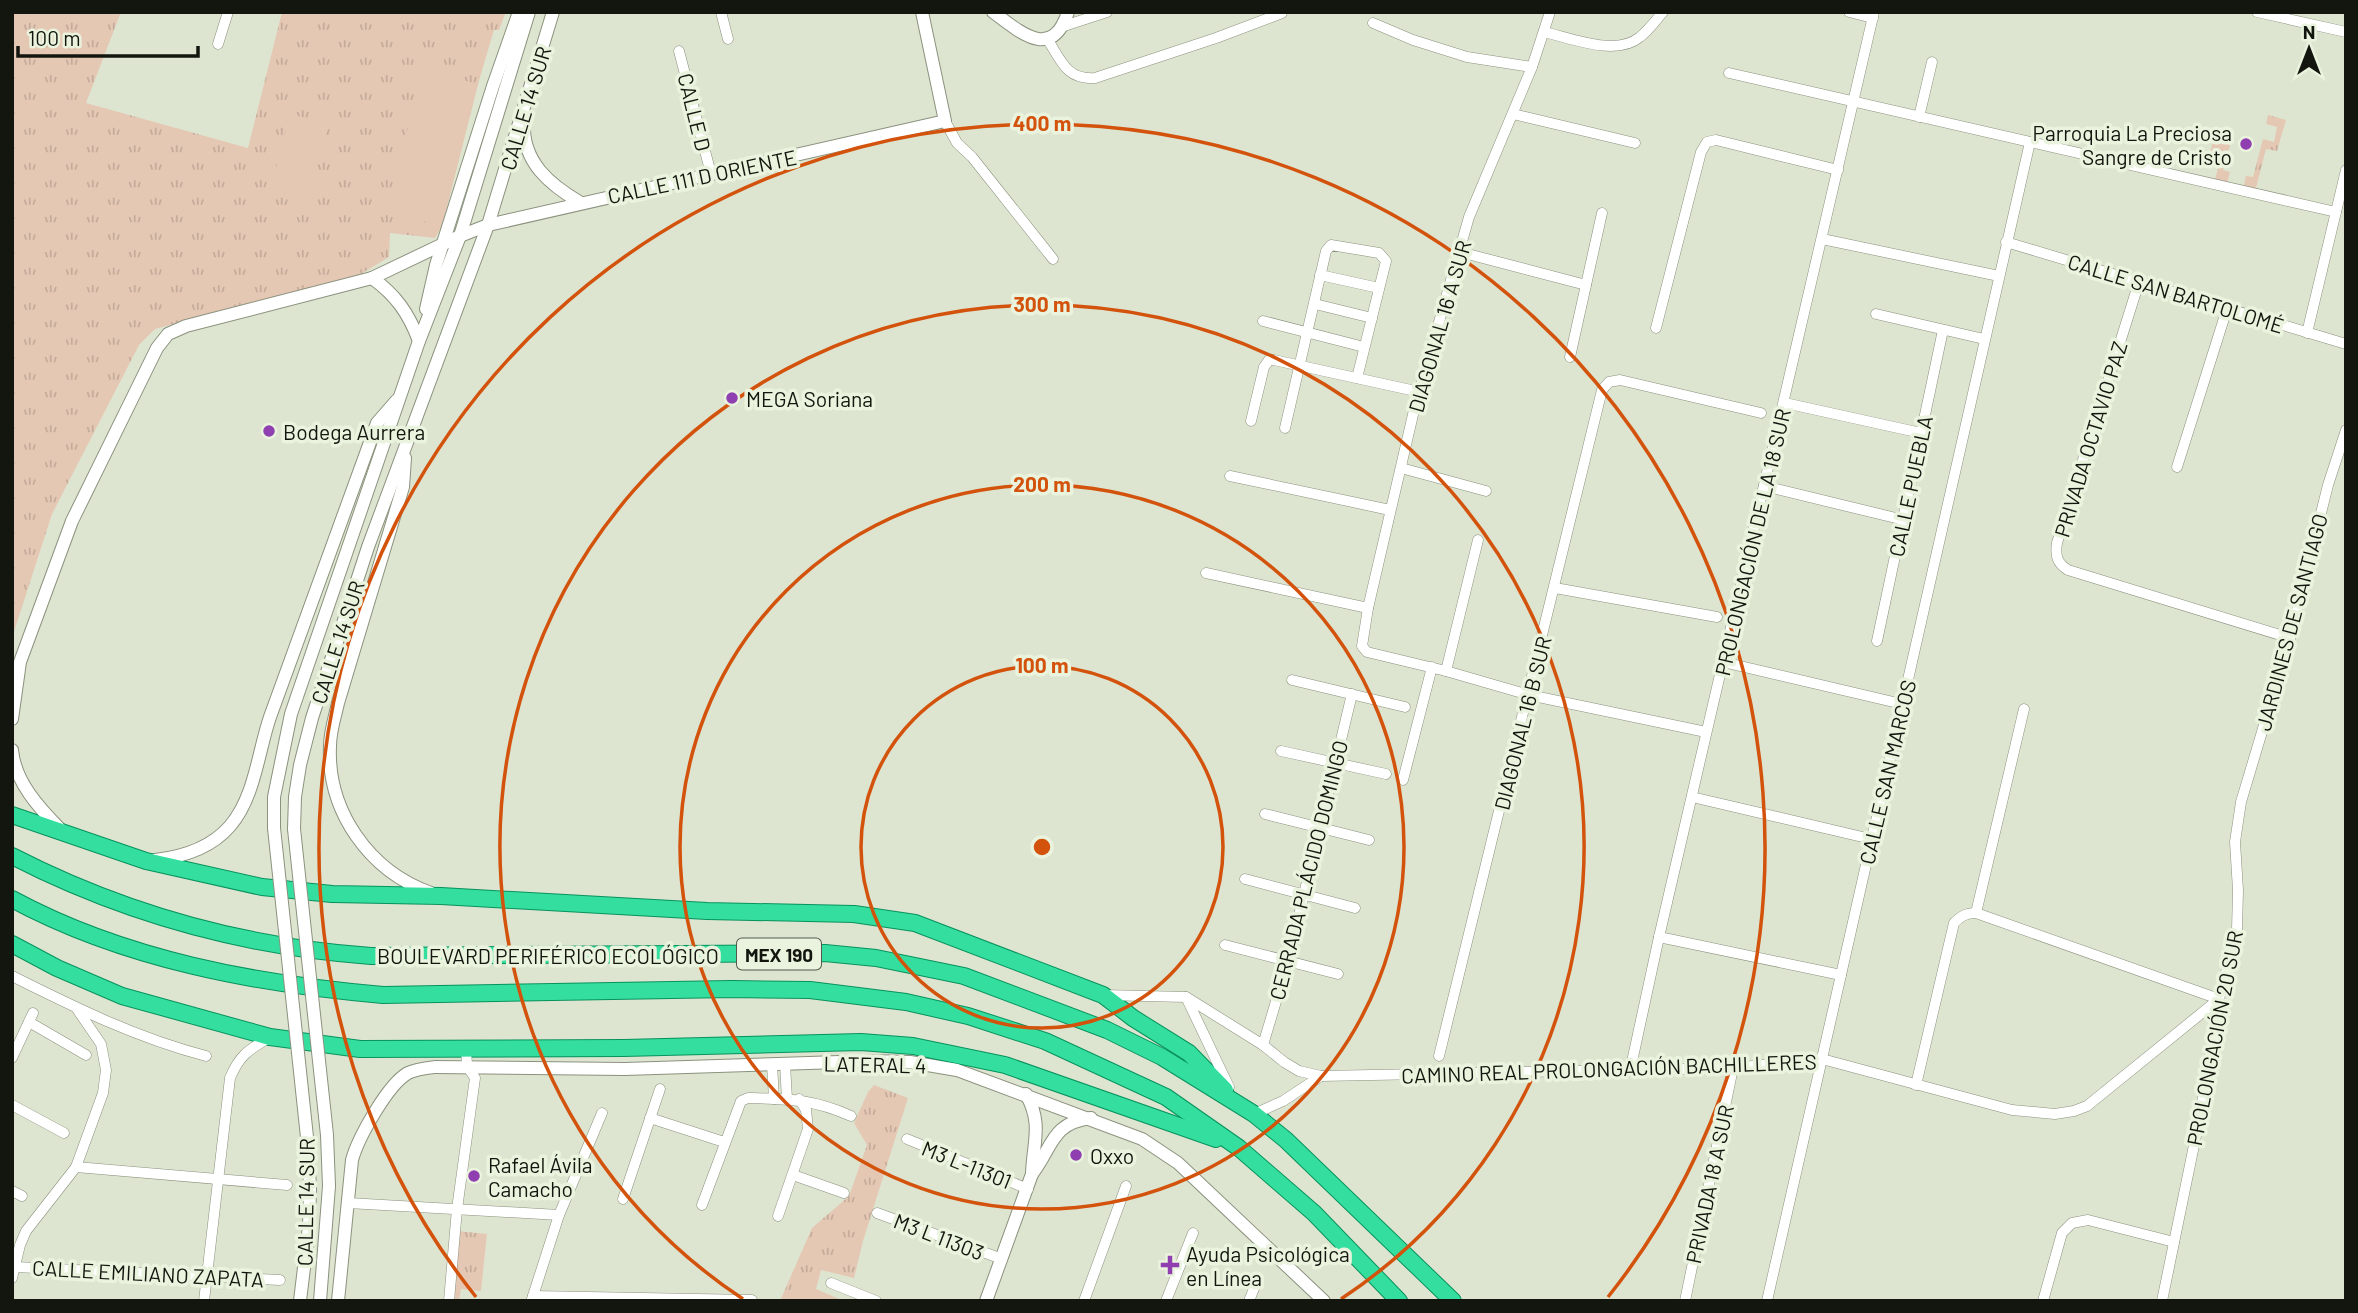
<svg xmlns="http://www.w3.org/2000/svg" width="2358" height="1313" font-family="Barlow,sans-serif">
<style>
.park{fill:url(#park-tufts)}
.garden{fill:#e5c8b4}
.lines{fill:none;stroke-linecap:round;stroke-linejoin:round}
.minor-casing{stroke:#8a927e;stroke-width:11}
.tertiary-casing{stroke:#8a927e;stroke-width:14}
.secondary-casing{stroke:#8a927e;stroke-width:14}
.trunk-casing{stroke:#08925d;stroke-width:18}
.minor{stroke:#fff;stroke-width:10}
.tertiary{stroke:#fff;stroke-width:12}
.secondary{stroke:#fff;stroke-width:12}
.trunk{stroke:#34de9f;stroke-width:16}
.secondary-bridge-casing{stroke:#8a927e;stroke-width:14;stroke-linecap:butt}
.secondary-bridge{stroke:#fff;stroke-width:12}
.ring{fill:none;stroke:#d3520c;stroke-width:3.5}
.poi-dot{fill:#8f3faf;stroke:#eaf3dd;stroke-width:2.5}
.labels{text-anchor:middle;dominant-baseline:central;stroke-width:7;stroke-linejoin:round;paint-order:stroke}
.shield{fill:#eaf3dd;stroke:#54584c;stroke-width:2}
.shield-label{font-size:19px;font-weight:bold;fill:#13160e}
.street-label{font-size:21px;fill:#13160e;stroke:#eaf3dd}
.poi-label{font-size:21px;fill:#13160e;stroke:#eaf3dd;text-anchor:start}
.centre{fill:#d3520c;stroke:#eaf3dd;stroke-width:3.5}
.ring-label{font-size:21px;text-anchor:middle;font-weight:bold;fill:#d3520c;stroke:#eaf3dd;stroke-width:7;stroke-linejoin:round;paint-order:stroke}
</style>
<defs>
<pattern id="park-tufts" width="24" height="20" patternUnits="userSpaceOnUse" patternTransform="scale(1.75)"><rect width="24" height="20" fill="#e5c8b4"/><path d="M3 7l-1-3M5 7V3M7 7l1-3M15 17l-1-3M17 17v-4M19 17l1-3" fill="none" stroke="#c4ab9a"/></pattern>
</defs>
<rect width="100%" height="100%" fill="#dde5d0"/>
<!-- park -->
<g class="park">
<path d="M 12,12 L 121,12 L 86,103 L 248,148 L 282,12 L 506,12 L 499,30 L 494,30 L 478,84 L 442,226 L 435,238 L 390,233 L 389,257 L 361,274 L 155,329 L 139,345 L 52,514 L 12,638 Z"/>
<path d="M 2268,115 L 2286,120 L 2277,151 L 2266,149 L 2255,192 L 2243,189 L 2246,176 L 2253,177 L 2263,139 L 2274,142 L 2277,127 L 2266,124 Z"/>
<path d="M 2213,141 L 2230,145 L 2223,170 L 2230,172 L 2226,187 L 2214,183 L 2220,161 L 2209,158 Z"/>
<path d="M 874,1085 L 908,1098 L 863,1241 L 854,1278 L 821,1270 L 816,1289 L 844,1301 L 780,1301 L 812,1228 L 849,1196 L 867,1145 L 854,1123 L 868,1092 Z"/>
<path d="M 457,1231 L 487,1234 L 481,1291 L 461,1289 L 459,1301 L 450,1301 Z"/>
</g>
<!-- garden -->
<g class="garden">
<path d="M 422,70 L 478,84 L 442,226 L 387,212 Z"/>
<path d="M 290,114 L 328,123 L 309,197 L 271,188 Z"/>
</g>
<g class="lines">
<defs>
<g id="minor">
<path d="M 721,12 L 728,39"/>
<path d="M 1550,12 L 1532,67 L 1469,217 L 1415,406 L 1368,608 L 1362,646 L 1367,652 L 1446,671 L 1529,695 L 1706,732"/>
<path d="M 1849,12 L 1873,18"/>
<path d="M 2257,12 L 2346,32"/>
<path d="M 1373,23 L 1413,40 L 1467,57 L 1532,67"/>
<path d="M 1064,26 L 1107,12"/>
<path d="M 1544,32 C 1571,38 1616,57 1640,37 C 1649,30 1656,20 1663,12"/>
<path d="M 1048,40 C 1061,61 1067,80 1095,78 L 1216,38 L 1282,13"/>
<path d="M 218,44 L 228,12"/>
<path d="M 679,51 L 711,174"/>
<path d="M 1729,73 L 2336,212"/>
<path d="M 1513,114 L 1635,143"/>
<path d="M 1919,117 L 1932,62"/>
<path d="M 945,121 L 957,143 L 972,157 L 1053,259"/>
<path d="M 1822,239 L 1999,276"/>
<path d="M 2006,242 L 2346,344"/>
<path d="M 1460,252 L 1586,285"/>
<path d="M 1320,275 L 1379,288"/>
<path d="M 2139,282 L 2057,543 C 2055,556 2057,563 2068,570 L 2290,638"/>
<path d="M 1315,304 L 1372,318"/>
<path d="M 1876,314 L 1984,339"/>
<path d="M 1263,321 L 1364,347"/>
<path d="M 1656,328 L 1701,152 L 1707,142 L 1716,140 L 1838,170"/>
<path d="M 2307,333 L 2346,170"/>
<path d="M 1570,357 L 1602,213"/>
<path d="M 1785,403 L 1921,433"/>
<path d="M 1251,421 L 1264,367 L 1269,360 L 1274,360 L 1420,392"/>
<path d="M 1285,428 L 1326,251 L 1331,245 L 1379,253 L 1386,261 L 1357,378"/>
<path d="M 2177,467 L 2227,309"/>
<path d="M 1401,468 L 1486,491"/>
<path d="M 1230,476 L 1390,510"/>
<path d="M 1764,486 L 1904,520"/>
<path d="M 1206,573 L 1368,608"/>
<path d="M 1555,588 L 1717,617"/>
<path d="M 1877,641 L 1943,330"/>
<path d="M 1723,662 L 1902,704"/>
<path d="M 1446,671 L 1478,540"/>
<path d="M 1292,680 L 1405,707"/>
<path d="M 1281,751 L 1386,774"/>
<path d="M 1403,780 L 1432,667"/>
<path d="M 1692,797 L 1871,839"/>
<path d="M 1265,814 L 1369,840"/>
<path d="M 1245,879 L 1355,908"/>
<path d="M 1976,913 L 2024,709"/>
<path d="M 1659,937 L 1841,975"/>
<path d="M 1225,945 L 1338,974"/>
<path d="M 12,976 C 76,1008 137,1038 206,1056"/>
<path d="M 1103,995 L 1186,997 L 1263,1045 L 1284,1062 L 1299,1071 L 1321,1076 L 1733,1068 L 1822,1059 L 2012,1110 L 2055,1114 L 2074,1111 L 2087,1106 L 2219,999"/>
<path d="M 1186,997 L 1229,1087"/>
<path d="M 29,1022 L 86,1055"/>
<path d="M 1263,1045 L 1288,961 L 1352,694"/>
<path d="M 1439,1056 L 1602,390 L 1609,382 L 1620,380 L 1761,413"/>
<path d="M 12,1058 L 33,1013"/>
<path d="M 772,1064 L 774,1099"/>
<path d="M 785,1064 L 787,1099"/>
<path d="M 1630,1071 L 1659,937 L 1874,12"/>
<path d="M 1916,1085 L 1954,923 C 1961,916 1966,913 1976,913 L 2219,999"/>
<path d="M 12,1105 L 64,1133"/>
<path d="M 1254,1114 L 1283,1101 L 1321,1076"/>
<path d="M 650,1118 L 724,1142"/>
<path d="M 907,1139 L 1028,1189"/>
<path d="M 76,1167 L 287,1185"/>
<path d="M 793,1175 L 844,1193"/>
<path d="M 12,1191 L 22,1196"/>
<path d="M 623,1199 L 660,1089"/>
<path d="M 348,1203 L 559,1215"/>
<path d="M 702,1205 L 741,1101 L 748,1098 C 789,1099 813,1099 851,1116"/>
<path d="M 877,1213 L 1002,1259"/>
<path d="M 778,1216 L 808,1129 L 806,1110 L 799,1099"/>
<path d="M 15,1267 L 280,1280"/>
<path d="M 12,1278 L 20,1245 L 26,1231 L 76,1167 L 103,1093 L 106,1070 L 101,1044 L 77,1009"/>
<path d="M 831,1283 L 876,1301"/>
<path d="M 533,1296 L 752,1300"/>
<path d="M 532,1299 L 559,1215 L 602,1113"/>
<path d="M 204,1301 L 230,1078 C 240,1054 249,1050 270,1037"/>
<path d="M 449,1301 L 457,1209 L 475,1078 L 467,1066 L 466,1048"/>
<path d="M 1084,1301 L 1126,1186"/>
<path d="M 1166,1301 L 1193,1233"/>
<path d="M 1249,1301 L 1257,1281"/>
<path d="M 1685,1301 L 1733,1068"/>
<path d="M 1767,1301 L 2030,142"/>
<path d="M 2043,1301 L 2062,1233 L 2072,1223 L 2088,1220 L 2174,1242"/>
<path d="M 2162,1301 L 2199,1121 L 2219,999 L 2237,930 L 2238,890 L 2235,842 L 2241,802 L 2290,638 L 2328,485 L 2346,430"/>
</g>
<g id="tertiary">
<path d="M 993,12 C 1021,33 1052,61 1068,12"/>
<path d="M 12,719 L 20,662 L 72,521 L 157,348 L 168,334 L 186,326 L 372,278 L 460,236 L 488,225 L 945,121 L 922,12"/>
<path d="M 12,750 C 15,782 39,808 61,830"/>
<path d="M 1032,1174 C 1053,1147 1051,1123 1091,1118"/>
<path d="M 338,1301 L 352,1160 C 358,1138 388,1084 408,1073 C 416,1069 426,1068 435,1067 L 625,1069 L 871,1061 L 910,1062 L 957,1070 L 1142,1139 L 1178,1163 L 1324,1301"/>
<path d="M 986,1301 L 1032,1174 C 1033,1142 1043,1124 1026,1094"/>
</g>
<g id="secondary">
<path d="M 524,123 C 522,162 550,185 581,203"/>
<path d="M 372,278 C 396,295 409,314 419,341"/>
<path d="M 426,309 L 436,265 L 493,86 L 519,12"/>
<path d="M 405,458 L 403,487 L 338,703 C 335,717 330,731 330,746 C 327,811 369,871 431,893"/>
<path d="M 274,828 L 274,797 L 291,714 L 419,341 L 460,236 L 529,12"/>
<path d="M 294,829 L 295,797 L 300,765 L 312,718 L 368,547 L 488,225 L 553,12"/>
<path d="M 155,860 C 182,857 211,848 230,826 C 255,797 258,752 270,717 C 305,619 341,521 377,423 L 397,400"/>
<path d="M 300,1301 L 309,1226 L 310,1187"/>
<path d="M 320,1301 L 329,1186"/>
</g>
<g id="trunk">
<path d="M 12,815 L 146,861 L 262,887 L 332,894 L 441,896 L 707,911 L 854,914 L 915,923 L 1103,995 L 1133,1018 L 1189,1053 L 1225,1090"/>
<path d="M 12,856 C 125,914 245,947 371,956 L 825,953 L 876,958 L 964,976 L 1107,1030 L 1162,1057 L 1254,1114 L 1286,1140 L 1453,1301"/>
<path d="M 12,899 C 125,960 257,984 383,995 L 732,989 L 810,990 L 906,1002 L 968,1016 L 1045,1041 L 1166,1097 L 1239,1148 L 1314,1213 L 1399,1301"/>
<path d="M 12,944 L 57,968 L 122,996 L 270,1037 L 360,1049 L 624,1048 L 861,1042 L 913,1046 L 1005,1065 L 1216,1139"/>
</g>
</defs>
<!-- minor casing -->
<use href="#minor" class="minor-casing"/>
<!-- tertiary casing -->
<use href="#tertiary" class="tertiary-casing"/>
<!-- secondary casing -->
<use href="#secondary" class="secondary-casing"/>
<!-- trunk casing -->
<use href="#trunk" class="trunk-casing"/>
<!-- minor -->
<use href="#minor" class="minor"/>
<!-- tertiary -->
<use href="#tertiary" class="tertiary"/>
<!-- secondary -->
<use href="#secondary" class="secondary"/>
<!-- trunk -->
<use href="#trunk" class="trunk"/>
<defs>
<g id="secondary-bridge">
<path d="M 274,828 L 307,1137 L 310,1187"/>
<path d="M 294,829 L 327,1135 L 329,1186"/>
</g>
</defs>
<!-- secondary-bridge casing -->
<use href="#secondary-bridge" class="secondary-bridge-casing"/>
<!-- secondary-bridge -->
<use href="#secondary-bridge" class="secondary-bridge"/>
</g>
<!-- distance rings -->
<g class="ring">
<circle cx="1042" cy="847" r="181"/>
<circle cx="1042" cy="847" r="362"/>
<path d="M743 1299A542 542 0 1 1 1341 1299"/>
<path d="M476 1297A723 723 0 1 1 1608 1297"/>
</g>
<!-- markers -->
<g class="poi-dot">
<circle cx="2246" cy="144" r="7"/>
<circle cx="732" cy="398" r="7"/>
<circle cx="269" cy="431" r="7"/>
<circle cx="1076" cy="1155" r="7"/>
<circle cx="474" cy="1176" r="7"/>
<path d="M1166.5 1254.5h7v7h7v7h-7v7h-7v-7h-7v-7h7z"/>
</g>
<g class="labels">
<!-- shield labels -->
<rect class="shield" x="737" y="938.5" width="84" height="31" rx="5"/>
<g class="shield-label">
<text x="779" y="954">MEX 190</text>
</g>
<!-- street labels -->
<g class="street-label">
<text transform="translate(525 108) rotate(-73)">CALLE 14 SUR</text>
<text transform="translate(695 112) rotate(76)">CALLE D</text>
<text transform="translate(702 176) rotate(-12)">CALLE 111 D ORIENTE</text>
<text transform="translate(2176 293) rotate(17)">CALLE SAN BARTOLOMÉ</text>
<text transform="translate(1439 326) rotate(-74)">DIAGONAL 16 A SUR</text>
<text transform="translate(2090 439) rotate(-73)">PRIVADA OCTAVIO PAZ</text>
<text transform="translate(1910 486) rotate(-78)">CALLE PUEBLA</text>
<text transform="translate(1752 542) rotate(-77)">PROLONGACIÓN DE LA 18 SUR</text>
<text transform="translate(2291 622) rotate(-75)">JARDINES DE SANTIAGO</text>
<text transform="translate(337 642) rotate(-72)">CALLE 14 SUR</text>
<text transform="translate(1522 723) rotate(-76)">DIAGONAL 16 B SUR</text>
<text transform="translate(1887 772) rotate(-77)">CALLE SAN MARCOS</text>
<text transform="translate(1308 870) rotate(-76)">CERRADA PLÁCIDO DOMINGO</text>
<text x="548" y="955">BOULEVARD PERIFÉRICO ECOLÓGICO</text>
<text transform="translate(2214 1038) rotate(-79)">PROLONGACIÓN 20 SUR</text>
<text transform="translate(875 1064) rotate(1)">LATERAL 4</text>
<text transform="translate(1609 1068) rotate(-2)">CAMINO REAL PROLONGACIÓN BACHILLERES</text>
<text transform="translate(967 1164) rotate(22)">M3 L-11301</text>
<text transform="translate(1709 1184) rotate(-78)">PRIVADA 18 A SUR</text>
<text transform="translate(305 1202) rotate(-89)">CALLE 14 SUR</text>
<text transform="translate(939 1236) rotate(21)">M3 L 11303</text>
<text transform="translate(148 1273) rotate(3)">CALLE EMILIANO ZAPATA</text>
</g>
<!-- poi labels -->
<g class="poi-label">
<text x="2232" y="132" text-anchor="end">Parroquia La Preciosa<tspan x="2232" dy="24">Sangre de Cristo</tspan></text>
<text x="746" y="398">MEGA Soriana</text>
<text x="283" y="431">Bodega Aurrera</text>
<text x="1090" y="1155">Oxxo</text>
<text x="488" y="1164">Rafael Ávila<tspan x="488" dy="24">Camacho</tspan></text>
<text x="1186" y="1253">Ayuda Psicológica<tspan x="1186" dy="24">en Línea</tspan></text>
</g>
</g>
<circle cx="1042" cy="847" r="10" class="centre"/>
<g class="ring-label">
<text x="1042" y="131">400 m</text>
<text x="1042" y="312">300 m</text>
<text x="1042" y="492">200 m</text>
<text x="1042" y="673">100 m</text>
</g>
<!-- border -->
<rect width="2358" height="1313" fill="none" stroke="#13160e" stroke-width="28"/>
<!-- north arrow -->
<g transform="translate(2309 49)" stroke="#eaf3dd" stroke-width="5" paint-order="stroke">
<path d="M0-5L12 26L0 18L-12 26Z" fill="#13160e"/>
<text y="-10" font-size="19" font-weight="bold" text-anchor="middle" fill="#13160e">N</text>
</g>
<!-- scale -->
<path d="M18 46v10h180v-10" fill="none" stroke="#13160e" stroke-width="3.5"/>
<text x="28" y="46" font-size="21" fill="#13160e" stroke="#eaf3dd" stroke-width="5" paint-order="stroke">100 m</text>
</svg>
